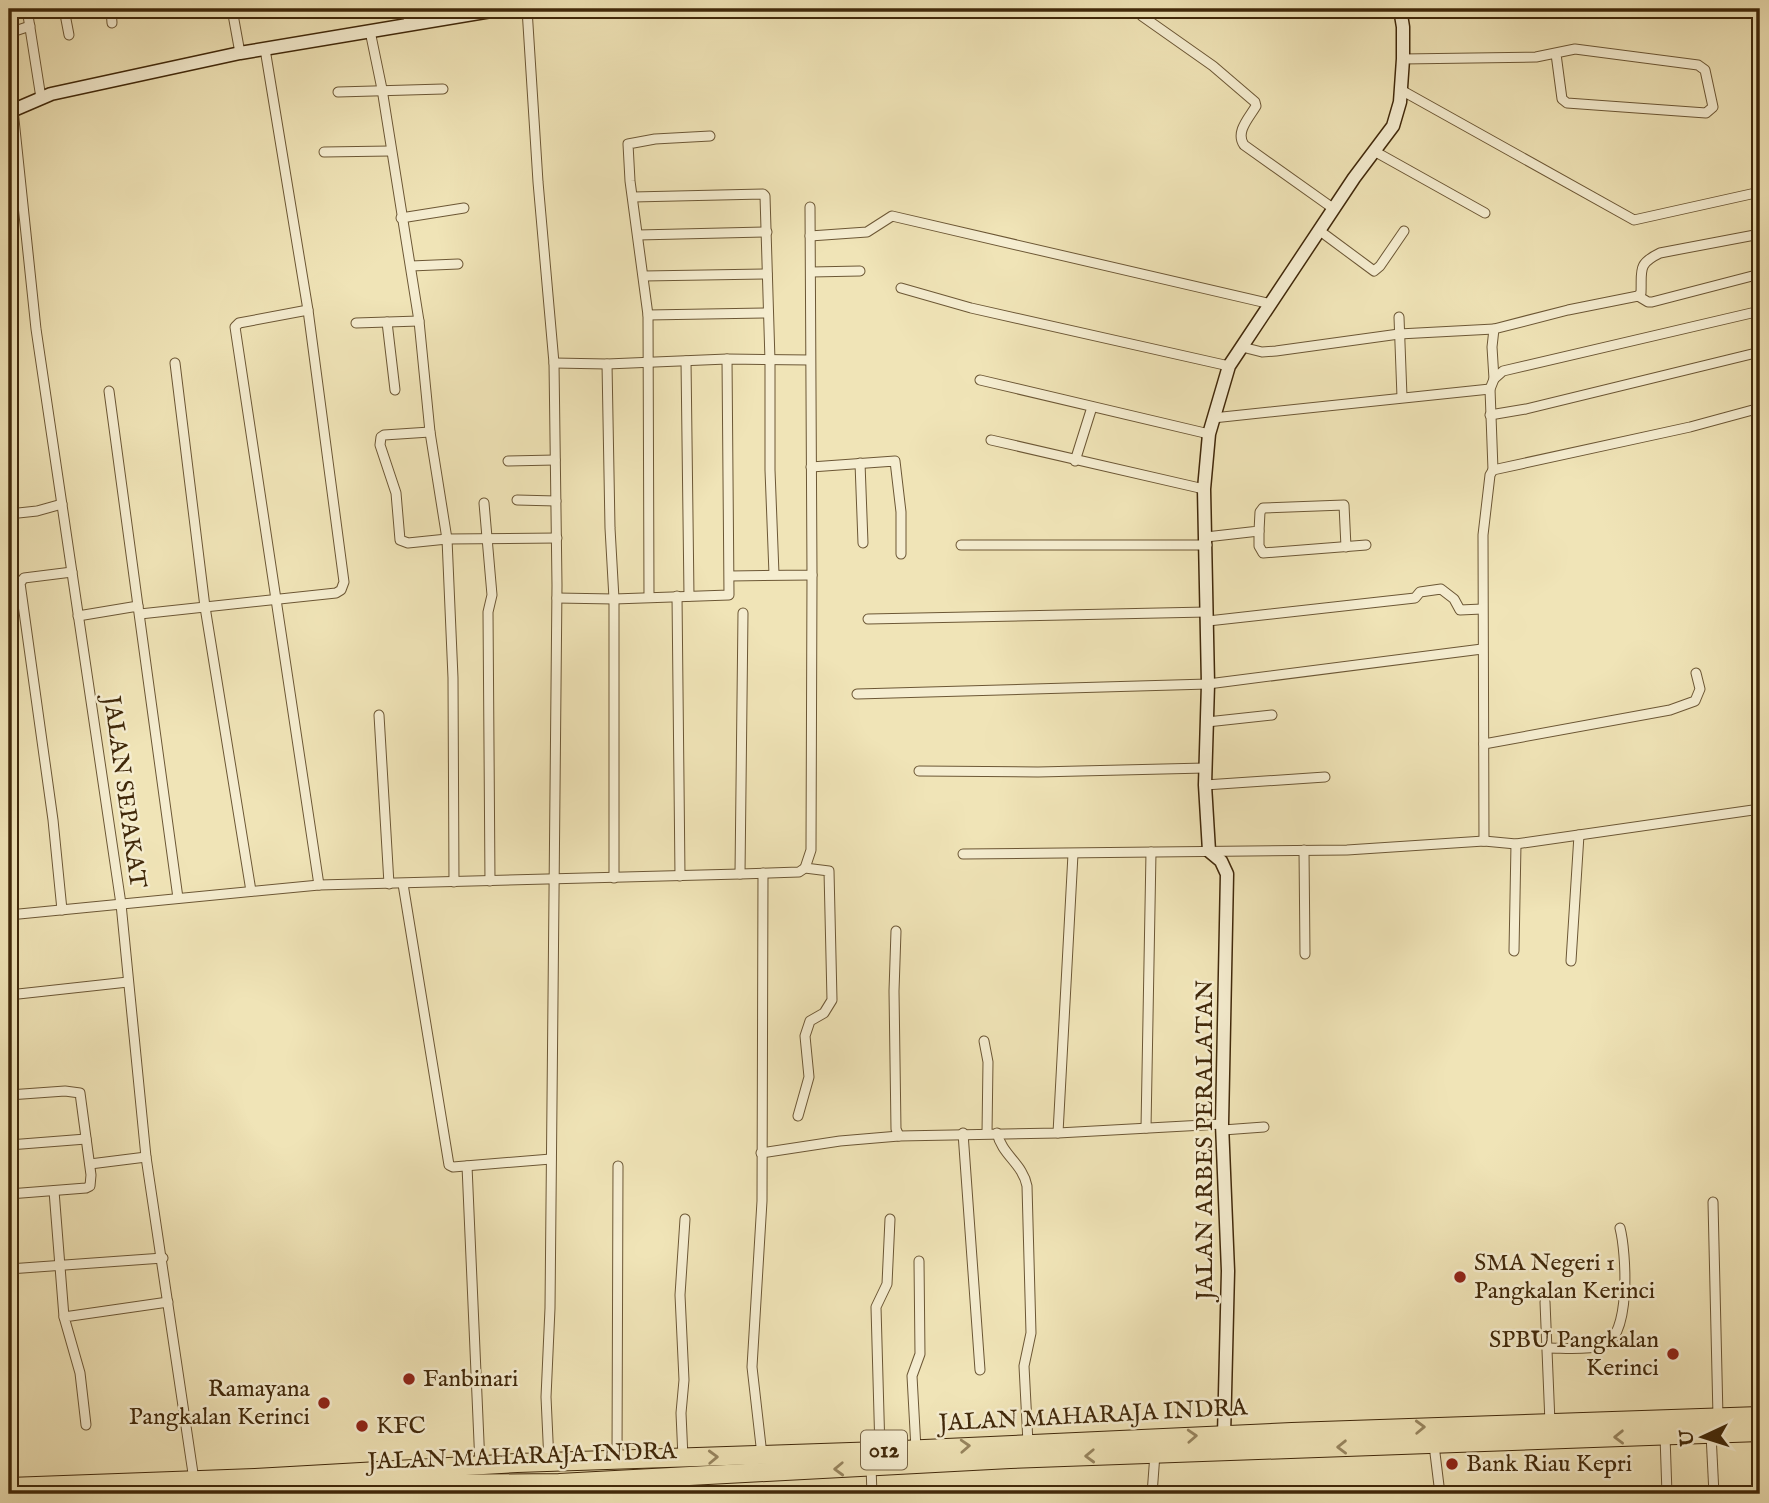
<svg xmlns="http://www.w3.org/2000/svg" width="1769" height="1503" font-family="'IM FELL English',serif">
<style>
.lines{fill:none;stroke-linecap:round;stroke-linejoin:round}
.street-casing{stroke:#6c5735;stroke-width:11}
.secondary-casing{stroke:#40280a;stroke-width:15}
.highway-casing{stroke:#40280a;stroke-width:20}
.street{stroke:#f5edd0;stroke-width:9}
.secondary{stroke:#f5edd0;stroke-width:12}
.highway{stroke:#f0e4b7;stroke-width:18}
.oneway{stroke:#988660}
.poi-dot{fill:#8f2418;stroke:#f5edd0;stroke-width:2.5}
.labels{text-anchor:middle;dominant-baseline:central;stroke-width:5;stroke-linejoin:round;paint-order:stroke}
.shield{fill:#f5edd0;stroke:#766345;stroke-width:2}
.shield-label{font-size:23px;font-weight:bold;fill:#40280a}
.street-label{font-size:24px;fill:#40280a;stroke:#f5edd0}
.poi-label{font-size:24px;fill:#40280a;stroke:#f5edd0;text-anchor:start}
</style>
<rect width="100%" height="100%" fill="#f0e4b7"/>
<filter id="stains"><feTurbulence type="fractalNoise" baseFrequency=".00286" numOctaves="4"/><feColorMatrix values="0 0 0 0 .2 0 0 0 0 .09 0 0 0 0 .02 0 0 0 .5 -.17"/></filter>
<radialGradient id="worn" r=".72"><stop offset=".6" stop-color="#630" stop-opacity="0"/><stop offset="1" stop-color="#630" stop-opacity=".3"/></radialGradient>
<g class="lines">
<defs>
<g id="street">
<path d="M 27,9 L 41,98"/>
<path d="M 64,9 L 69,35"/>
<path d="M 111,9 L 112,23"/>
<path d="M 232,9 L 240,53"/>
<path d="M 407,9 L 409,23"/>
<path d="M 527,9 L 538,182 L 554,363 L 557,585 L 550,1308 L 546,1397 L 549,1462"/>
<path d="M 1140,9 L 1142,16 L 1213,66 L 1255,102 L 1256,106 C 1249,118 1235,132 1244,145 L 1334,209"/>
<path d="M 370,31 L 382,89 L 419,321 L 430,432 L 447,539 L 557,538"/>
<path d="M 9,33 L 30,26"/>
<path d="M 1403,59 L 1536,57 L 1575,49 L 1698,65 L 1705,70 L 1713,107 L 1706,113 L 1567,103 L 1562,99 L 1556,54"/>
<path d="M 1401,90 L 1634,220 L 1760,192"/>
<path d="M 338,92 L 443,89"/>
<path d="M 13,110 L 36,329 L 121,904 L 146,1157 L 194,1480"/>
<path d="M 1374,151 L 1485,213"/>
<path d="M 324,152 L 390,151"/>
<path d="M 633,197 L 763,194 L 765,196 L 770,361 L 770,470 L 774,574"/>
<path d="M 401,218 L 464,208"/>
<path d="M 1320,231 L 1374,271 L 1380,266 L 1404,231"/>
<path d="M 638,235 L 767,232"/>
<path d="M 810,236 L 867,232 L 892,216 L 1271,304"/>
<path d="M 411,266 L 458,264"/>
<path d="M 811,272 L 860,271"/>
<path d="M 644,276 L 767,274"/>
<path d="M 901,288 L 971,308 L 1229,366"/>
<path d="M 1638,296 L 1641,293 C 1642,270 1637,264 1660,253 L 1760,234"/>
<path d="M 308,310 L 239,323 L 235,327 L 319,885"/>
<path d="M 648,315 L 767,313"/>
<path d="M 1399,317 L 1402,397"/>
<path d="M 387,322 L 395,390"/>
<path d="M 356,323 L 419,321"/>
<path d="M 1242,347 L 1262,352 L 1276,351 L 1399,334 L 1494,329"/>
<path d="M 686,361 L 689,596"/>
<path d="M 175,363 L 205,607 L 251,891"/>
<path d="M 554,363 L 607,364 L 727,359 L 810,360"/>
<path d="M 607,364 L 610,528 L 614,599 L 614,878"/>
<path d="M 1494,379 L 1492,347 L 1494,329 L 1568,310 L 1638,296 L 1648,302 L 1652,302 L 1760,274"/>
<path d="M 980,380 L 1209,434"/>
<path d="M 109,391 L 138,606"/>
<path d="M 1490,415 L 1526,409 L 1760,352"/>
<path d="M 1213,418 L 1490,389"/>
<path d="M 430,432 L 384,435 L 381,437 L 380,445 L 396,493 L 400,540 L 408,543 L 447,539 L 453,678 L 454,882"/>
<path d="M 991,440 L 1204,489"/>
<path d="M 508,461 L 555,460"/>
<path d="M 1075,461 L 1092,407"/>
<path d="M 860,463 L 863,543"/>
<path d="M 811,467 L 895,461 L 901,512 L 901,554"/>
<path d="M 1493,470 L 1490,389 L 1494,379 L 1503,371 L 1760,311"/>
<path d="M 517,500 L 556,501"/>
<path d="M 484,503 L 492,595 L 488,612 L 490,881"/>
<path d="M 9,514 L 37,511 L 62,504"/>
<path d="M 1259,531 L 1259,546 L 1263,553 L 1366,545"/>
<path d="M 1206,537 L 1259,531 L 1260,512 L 1263,508 L 1344,505 L 1346,547"/>
<path d="M 961,545 L 1207,545"/>
<path d="M 730,576 L 812,575 L 810,207"/>
<path d="M 677,596 L 680,876"/>
<path d="M 649,597 L 648,315 L 630,181 L 628,144 L 655,139 L 710,136"/>
<path d="M 557,598 L 614,599 L 729,595 L 727,359"/>
<path d="M 140,614 L 336,593 L 341,590 L 344,582 L 308,310 L 265,49"/>
<path d="M 78,616 L 138,606 L 178,898"/>
<path d="M 868,619 L 1207,612"/>
<path d="M 1208,621 L 1415,598 L 1420,592 L 1441,589 L 1454,599 L 1460,610 L 1482,609"/>
<path d="M 857,694 L 1208,684 L 1482,649"/>
<path d="M 379,715 L 389,884"/>
<path d="M 1207,722 L 1272,715"/>
<path d="M 1484,744 L 1670,710 L 1695,701 L 1700,689 L 1696,673"/>
<path d="M 919,771 L 1038,772 L 1205,768"/>
<path d="M 1205,785 L 1325,777"/>
<path d="M 1484,841 L 1483,535 L 1490,475 L 1493,470 L 1690,427 L 1760,408"/>
<path d="M 1304,850 L 1305,954"/>
<path d="M 963,854 L 1347,850 L 1484,841 L 1516,844 L 1760,809"/>
<path d="M 805,868 L 811,850 L 812,575"/>
<path d="M 740,874 L 743,613"/>
<path d="M 403,884 L 449,1165 L 453,1167 L 551,1159"/>
<path d="M 62,910 L 53,820 L 20,583 L 24,578 L 72,572"/>
<path d="M 9,915 L 319,885 L 740,874 L 799,872 L 805,868 L 829,871 L 832,1000 L 824,1013 L 810,1021 L 805,1036 L 809,1077 L 798,1116"/>
<path d="M 896,931 L 894,991 L 896,1129 L 899,1136 L 1058,1133 L 1222,1124"/>
<path d="M 1514,951 L 1516,844"/>
<path d="M 1571,961 L 1579,835"/>
<path d="M 9,995 L 128,982"/>
<path d="M 984,1041 L 988,1062 L 987,1133"/>
<path d="M 9,1095 L 65,1091 L 80,1093 L 91,1175 L 90,1186 L 86,1188 L 9,1194"/>
<path d="M 1146,1128 L 1151,852"/>
<path d="M 1223,1130 L 1264,1127"/>
<path d="M 963,1133 L 980,1370"/>
<path d="M 997,1133 C 1002,1155 1023,1164 1027,1186 L 1031,1333 L 1024,1366 L 1028,1443"/>
<path d="M 1058,1133 L 1073,854"/>
<path d="M 9,1145 L 86,1139"/>
<path d="M 761,1153 L 840,1141 L 899,1136"/>
<path d="M 90,1164 L 146,1157"/>
<path d="M 467,1166 L 480,1465"/>
<path d="M 54,1191 L 64,1317"/>
<path d="M 1713,1202 L 1718,1417"/>
<path d="M 9,1269 L 163,1258"/>
<path d="M 1545,1302 L 1550,1423"/>
<path d="M 1548,1348 C 1564,1348 1586,1350 1602,1346 C 1632,1338 1626,1251 1620,1228"/>
<path d="M 86,1425 L 80,1373 L 64,1317 L 168,1302"/>
<path d="M 1711,1434 L 1714,1494"/>
<path d="M 1665,1436 L 1667,1494"/>
<path d="M 1434,1445 L 1440,1494"/>
<path d="M 916,1449 L 912,1376 L 920,1354 L 919,1261"/>
<path d="M 880,1451 L 876,1307 L 887,1284 L 890,1219"/>
<path d="M 762,1455 L 752,1367 L 762,1201 L 763,873"/>
<path d="M 683,1458 L 681,1413 L 684,1380 L 680,1295 L 685,1219"/>
<path d="M 617,1460 L 618,1166"/>
<path d="M 871,1467 L 872,1494"/>
<path d="M 1152,1494 L 1155,1454"/>
</g>
<g id="secondary">
<path d="M 9,112 L 51,94 L 240,53 L 503,9"/>
<path d="M 1224,1435 L 1228,1271 L 1222,1124 L 1227,874 L 1221,861 L 1209,851 L 1205,785 L 1208,684 L 1204,489 L 1209,434 L 1229,366 L 1354,178 L 1393,126 L 1400,102 L 1403,59 L 1403,27 L 1400,9"/>
</g>
<g id="highway">
<path d="M 9,1487 L 255,1478 L 517,1463 L 880,1451 L 1292,1432 L 1760,1416"/>
<path d="M 166,1494 L 428,1484 L 559,1483 L 1010,1459 L 1760,1432"/>
</g>
</defs>
<!-- street casing -->
<use href="#street" class="street-casing"/>
<!-- secondary casing -->
<use href="#secondary" class="secondary-casing"/>
<!-- highway casing -->
<use href="#highway" class="highway-casing"/>
<!-- street -->
<use href="#street" class="street"/>
<!-- secondary -->
<use href="#secondary" class="secondary"/>
<!-- highway -->
<use href="#highway" class="highway"/>
</g>
<!-- one-way arrows -->
<defs><path id="oneway-chevron" d="M-2-3.5L2.5 0L-2 3.5" fill="none" stroke-width="1.6" stroke-linecap="round" stroke-linejoin="round" transform="scale(1.75)"/></defs>
<g class="oneway">
<use href="#oneway-chevron" transform="translate(1420 1427) rotate(-2)"/>
<use href="#oneway-chevron" transform="translate(1192 1436) rotate(-3)"/>
<use href="#oneway-chevron" transform="translate(1619 1437) rotate(179)"/>
<use href="#oneway-chevron" transform="translate(965 1446) rotate(-3)"/>
<use href="#oneway-chevron" transform="translate(1342 1447) rotate(179)"/>
<use href="#oneway-chevron" transform="translate(1090 1456) rotate(178)"/>
<use href="#oneway-chevron" transform="translate(713 1457) rotate(-2)"/>
<use href="#oneway-chevron" transform="translate(839 1469) rotate(178)"/>
</g>
<!-- markers -->
<g class="poi-dot">
<circle cx="1460" cy="1277" r="7"/>
<circle cx="1673" cy="1354" r="7"/>
<circle cx="409" cy="1379" r="7"/>
<circle cx="324" cy="1403" r="7"/>
<circle cx="362" cy="1426" r="7"/>
<circle cx="1452" cy="1464" r="7"/>
</g>
<g class="labels">
<!-- shield labels -->
<rect class="shield" x="861" y="1430.5" width="46" height="39" rx="5"/>
<g class="shield-label">
<text x="884" y="1450">012</text>
</g>
<!-- street labels -->
<g class="street-label">
<text transform="translate(124 792) rotate(82)">JALAN SEPAKAT</text>
<text transform="translate(1205 1140) rotate(-90)">JALAN ARBES PERALATAN</text>
<text transform="translate(1093 1416) rotate(-3)">JALAN MAHARAJA INDRA</text>
<text transform="translate(522 1457) rotate(-2)">JALAN MAHARAJA INDRA</text>
</g>
<!-- poi labels -->
<g class="poi-label">
<text x="1474" y="1263">SMA Negeri 1<tspan x="1474" dy="28">Pangkalan Kerinci</tspan></text>
<text x="1659" y="1340" text-anchor="end">SPBU Pangkalan<tspan x="1659" dy="28">Kerinci</tspan></text>
<text x="423" y="1379">Fanbinari</text>
<text x="310" y="1389" text-anchor="end">Ramayana<tspan x="310" dy="28">Pangkalan Kerinci</tspan></text>
<text x="376" y="1426">KFC</text>
<text x="1466" y="1464">Bank Riau Kepri</text>
</g>
</g>
<!-- margin -->
<rect width="1769" height="1503" fill="none" stroke="#f0e4b7" stroke-width="35"/>
<rect x="10" y="10" width="1748" height="1482" fill="none" stroke="#40280a" stroke-width="3.5"/>
<rect x="18" y="18" width="1734" height="1468" fill="none" stroke="#40280a" stroke-width="2"/>
<!-- north arrow -->
<g transform="translate(1703 1437) rotate(266)" stroke="#f5edd0" stroke-width="5" paint-order="stroke">
<path d="M0-5L12 26L0 18L-12 26Z" fill="#40280a"/>
<text y="-10" font-size="19" font-weight="bold" text-anchor="middle" fill="#40280a">U</text>
</g>
<rect width="100%" height="100%" filter="url(#stains)"/>
<rect width="100%" height="100%" fill="url(#worn)"/>
</svg>
